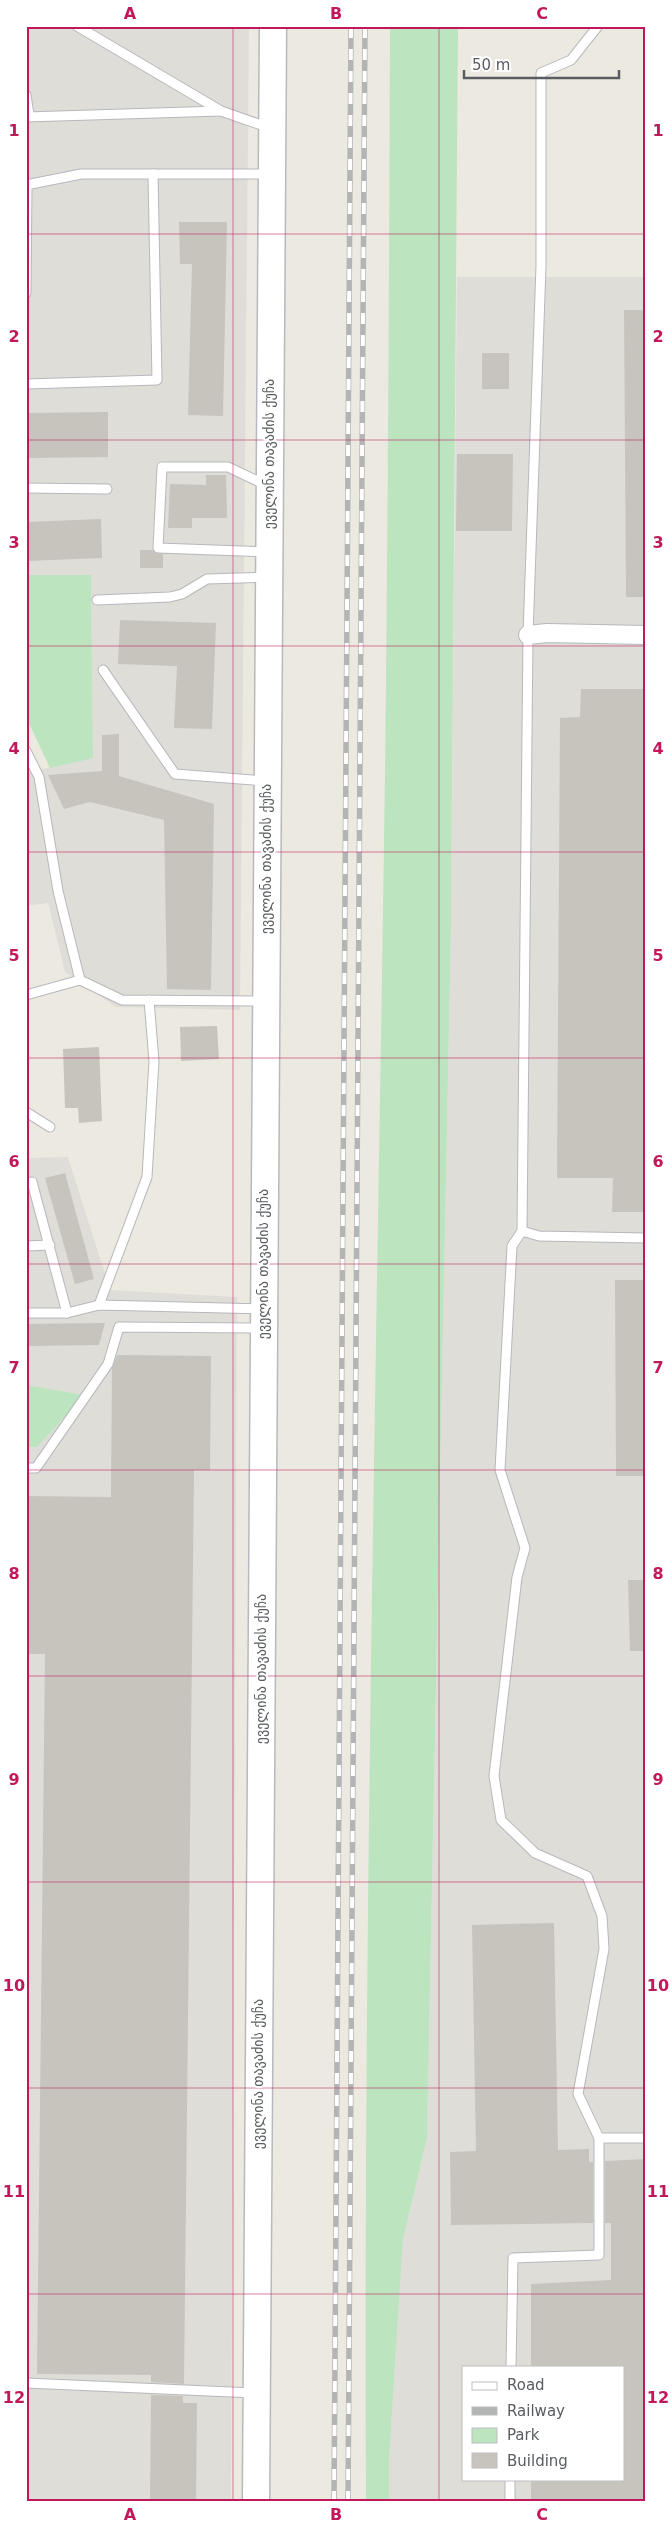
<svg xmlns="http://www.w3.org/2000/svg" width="672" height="2528" font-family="'DejaVu Sans','Noto Sans Georgian',sans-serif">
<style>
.industrial{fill:#dfddd8;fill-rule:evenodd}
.green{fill:#bce4bf}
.building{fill:#c6c4bd}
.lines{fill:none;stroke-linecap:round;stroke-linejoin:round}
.service-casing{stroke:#b6b8bd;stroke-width:11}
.minor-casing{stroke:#b6b8bd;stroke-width:20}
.secondary-casing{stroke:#b6b9bf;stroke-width:29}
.service{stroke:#fff;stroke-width:9}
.minor{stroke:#fff;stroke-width:18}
.secondary{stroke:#fff;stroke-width:26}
.rail-casing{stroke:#b3b4b4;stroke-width:5.5}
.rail{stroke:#fff;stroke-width:4;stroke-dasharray:11;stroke-linecap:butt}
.grid{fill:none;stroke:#c2185b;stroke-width:1;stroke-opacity:0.55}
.labels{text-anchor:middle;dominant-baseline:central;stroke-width:4;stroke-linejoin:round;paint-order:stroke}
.street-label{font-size:14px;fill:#595c61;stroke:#fff}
.neatline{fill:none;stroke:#c2185b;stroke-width:2}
.grid-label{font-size:16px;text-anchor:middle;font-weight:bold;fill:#c2185b}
</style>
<rect width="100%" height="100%" fill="#eceae0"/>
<!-- industrial -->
<g class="industrial">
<path d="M 26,26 L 249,26 L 240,1010 L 116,1007 L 65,972 L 48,903 L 26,906 L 26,773 L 93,757 L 91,575 L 26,575 Z"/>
<path d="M 457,277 L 646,277 L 646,2502 L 389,2502 L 389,2460 L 403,2239 L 427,2138 L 451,925 ZM 463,2367 L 623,2367 L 623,2479 L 463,2479 Z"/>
<path d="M 68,1157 L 110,1290 L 237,1297 L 231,2502 L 26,2502 L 26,1447 L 37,1447 L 85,1395 L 26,1385 L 26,1158 Z"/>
</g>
<!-- green -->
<g class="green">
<path d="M 390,26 L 458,26 L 451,925 L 427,2138 L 403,2239 L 389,2460 L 389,2502 L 366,2502 C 363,1925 377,1349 385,773 C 388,524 389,275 390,26 Z"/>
<path d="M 26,575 L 91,575 L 93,758 L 50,768 L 26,717 Z"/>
<path d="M 26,1385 L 85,1395 L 37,1447 L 26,1447 Z"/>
</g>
<!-- building -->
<g class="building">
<path d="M 179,222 L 227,222 L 223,416 L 188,415 L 192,264 L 180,264 Z"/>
<path d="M 624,310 L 646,310 L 646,597 L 626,597 Z"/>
<rect x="482" y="353" width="27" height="36"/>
<path d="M 108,412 L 108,457 L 26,458 L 26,413 Z"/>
<path d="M 457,454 L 513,454 L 512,531 L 456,531 Z"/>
<path d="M 206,475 L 226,475 L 227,518 L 192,518 L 192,528 L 168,528 L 170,484 L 206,485 Z"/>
<path d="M 101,519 L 102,558 L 26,561 L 26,522 Z"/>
<path d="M 140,550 L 152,550 L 155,553 L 163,554 L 163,568 L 140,568 Z"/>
<path d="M 120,620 L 216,623 L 212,729 L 174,728 L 177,666 L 118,664 Z"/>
<path d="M 581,689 L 646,689 L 646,1212 L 612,1212 L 613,1178 L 557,1178 L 560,718 L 580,717 Z"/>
<path d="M 119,734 L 119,776 L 214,804 L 211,990 L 167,989 L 164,820 L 90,802 L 64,809 L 48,775 L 102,771 L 102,735 Z"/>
<path d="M 217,1026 L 219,1059 L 181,1061 L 180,1027 Z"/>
<path d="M 99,1047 L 102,1121 L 79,1123 L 78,1108 L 65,1108 L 63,1049 Z"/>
<path d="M 65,1173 L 94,1279 L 75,1284 L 45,1178 Z"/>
<path d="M 615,1280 L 646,1280 L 646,1476 L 616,1476 Z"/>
<path d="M 105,1323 L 99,1345 L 26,1346 L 26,1324 Z"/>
<path d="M 117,1355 L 211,1356 L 210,1470 L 194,1470 L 184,2384 L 151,2382 L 151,2375 L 37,2374 L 45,1654 L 26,1654 L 26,1496 L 111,1497 L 112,1369 Z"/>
<path d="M 628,1580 L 646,1580 L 646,1651 L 630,1651 Z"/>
<path d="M 554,1923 L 558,2150 L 589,2149 L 589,2162 L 593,2162 L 593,2223 L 451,2225 L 450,2152 L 476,2151 L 472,1925 Z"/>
<path d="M 646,2159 L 646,2502 L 531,2502 L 531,2479 L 623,2479 L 623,2367 L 531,2367 L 531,2284 L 611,2280 L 611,2223 L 605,2223 L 605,2161 Z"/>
<path d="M 151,2395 L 183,2396 L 183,2403 L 197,2403 L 196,2502 L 150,2502 Z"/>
</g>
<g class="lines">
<defs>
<g id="service">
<path d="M 77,26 L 221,111 L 270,128"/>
<path d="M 26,95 L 29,115"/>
<path d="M 26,117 L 221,111"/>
<path d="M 26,185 L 81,174 L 270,174"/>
<path d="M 26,293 L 27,185"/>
<path d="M 26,384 L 157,380 L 153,174"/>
<path d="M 268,486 L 228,467 L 162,467 L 158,548 L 268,552"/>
<path d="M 26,488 L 107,489"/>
<path d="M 97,600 L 170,597 L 182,594 L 207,579 L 268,577"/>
<path d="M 103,670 L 175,774 L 265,781"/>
<path d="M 26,751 L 39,777 L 58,891 L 80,980"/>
<path d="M 26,995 L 80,980 L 122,1000 L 264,1001"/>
<path d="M 26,1112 L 50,1127"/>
<path d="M 26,1183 L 32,1182 L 67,1313"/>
<path d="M 522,1231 L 539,1236 L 646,1238"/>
<path d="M 26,1246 L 50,1245"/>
<path d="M 99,1305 L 147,1177 L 154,1061 L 149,1000"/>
<path d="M 26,1313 L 67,1313 L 99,1305 L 263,1309"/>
<path d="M 26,1468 L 36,1468 L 108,1364 L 119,1327 L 263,1328"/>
<path d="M 599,2138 L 646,2138"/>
<path d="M 511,2367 L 513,2258 L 599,2255 L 599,2138 L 578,2094 L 604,1949 L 602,1916 L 587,1876 L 535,1853 L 501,1820 L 494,1776 L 517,1577 L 525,1548 L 500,1470 L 512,1246 L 522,1231 L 528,635 L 541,266 L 541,73 L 571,60 L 598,26"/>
<path d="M 26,2383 L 254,2393"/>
<path d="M 510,2502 L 510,2479"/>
</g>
<path id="minor" d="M 528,635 L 547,633 L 646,635"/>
<path id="secondary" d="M 256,2502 L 273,26"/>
</defs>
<!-- service casing -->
<use href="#service" class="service-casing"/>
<!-- minor casing -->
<use href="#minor" class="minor-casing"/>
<!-- secondary casing -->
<use href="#secondary" class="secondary-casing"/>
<!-- service -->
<use href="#service" class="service"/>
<!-- minor -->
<use href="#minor" class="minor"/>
<!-- secondary -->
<use href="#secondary" class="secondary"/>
<defs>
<g id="rail">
<path d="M 334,2502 L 351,26"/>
<path d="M 348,2502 L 365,26"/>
</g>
</defs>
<!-- rail casing -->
<use href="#rail" class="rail-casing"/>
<!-- rail -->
<use href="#rail" class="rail"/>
</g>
<!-- grid -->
<path class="grid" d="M 233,26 L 233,2502M 439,26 L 439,2502M 26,234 L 646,234M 26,440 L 646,440M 26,646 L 646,646M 26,852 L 646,852M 26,1058 L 646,1058M 26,1264 L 646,1264M 26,1470 L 646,1470M 26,1676 L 646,1676M 26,1882 L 646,1882M 26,2088 L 646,2088M 26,2294 L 646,2294"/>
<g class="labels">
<!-- street labels -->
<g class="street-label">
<text transform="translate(269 454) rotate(-90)">ეველინა თავაძის ქუჩა</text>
<text transform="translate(266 859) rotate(-90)">ეველინა თავაძის ქუჩა</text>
<text transform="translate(263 1264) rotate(-90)">ეველინა თავაძის ქუჩა</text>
<text transform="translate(261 1669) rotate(-90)">ეველინა თავაძის ქუჩა</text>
<text transform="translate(258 2074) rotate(-90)">ეველინა თავაძის ქუჩა</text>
</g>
</g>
<!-- border -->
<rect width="672" height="2528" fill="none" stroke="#ffffff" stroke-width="55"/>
<!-- legend -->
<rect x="462" y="2366" width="162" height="115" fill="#ffffff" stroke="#bdbec0"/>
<rect x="472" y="2382" width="25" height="8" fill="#ffffff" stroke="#bdbec0"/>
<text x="507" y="2390" font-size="15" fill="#595c61">Road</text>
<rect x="472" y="2407" width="25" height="8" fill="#b3b4b4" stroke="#bdbec0"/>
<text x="507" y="2416" font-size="15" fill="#595c61">Railway</text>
<rect x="472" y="2428" width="25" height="15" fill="#bce4bf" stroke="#bdbec0"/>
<text x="507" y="2440" font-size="15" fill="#595c61">Park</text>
<rect x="472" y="2453" width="25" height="15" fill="#c6c4bd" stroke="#bdbec0"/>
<text x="507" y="2466" font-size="15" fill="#595c61">Building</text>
<!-- scale -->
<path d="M464 70v8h155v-8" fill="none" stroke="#595c61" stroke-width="2.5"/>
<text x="472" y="70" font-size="15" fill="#595c61" stroke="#ffffff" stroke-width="4" paint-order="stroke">50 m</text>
<rect x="28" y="28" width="616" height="2472" class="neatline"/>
<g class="grid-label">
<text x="130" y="19">A</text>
<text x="336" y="19">B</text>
<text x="542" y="19">C</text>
<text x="14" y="136">1</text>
<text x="658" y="136">1</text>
<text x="14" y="342">2</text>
<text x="658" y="342">2</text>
<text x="14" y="548">3</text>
<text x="658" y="548">3</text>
<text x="14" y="754">4</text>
<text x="658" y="754">4</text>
<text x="14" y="961">5</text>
<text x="658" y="961">5</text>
<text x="14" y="1167">6</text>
<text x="658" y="1167">6</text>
<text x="14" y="1373">7</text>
<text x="658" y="1373">7</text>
<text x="14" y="1579">8</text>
<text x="658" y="1579">8</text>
<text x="14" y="1785">9</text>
<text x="658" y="1785">9</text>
<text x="14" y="1991">10</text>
<text x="658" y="1991">10</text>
<text x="14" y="2197">11</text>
<text x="658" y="2197">11</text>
<text x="14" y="2403">12</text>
<text x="658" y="2403">12</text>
<text x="130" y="2520">A</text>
<text x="336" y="2520">B</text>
<text x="542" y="2520">C</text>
</g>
</svg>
